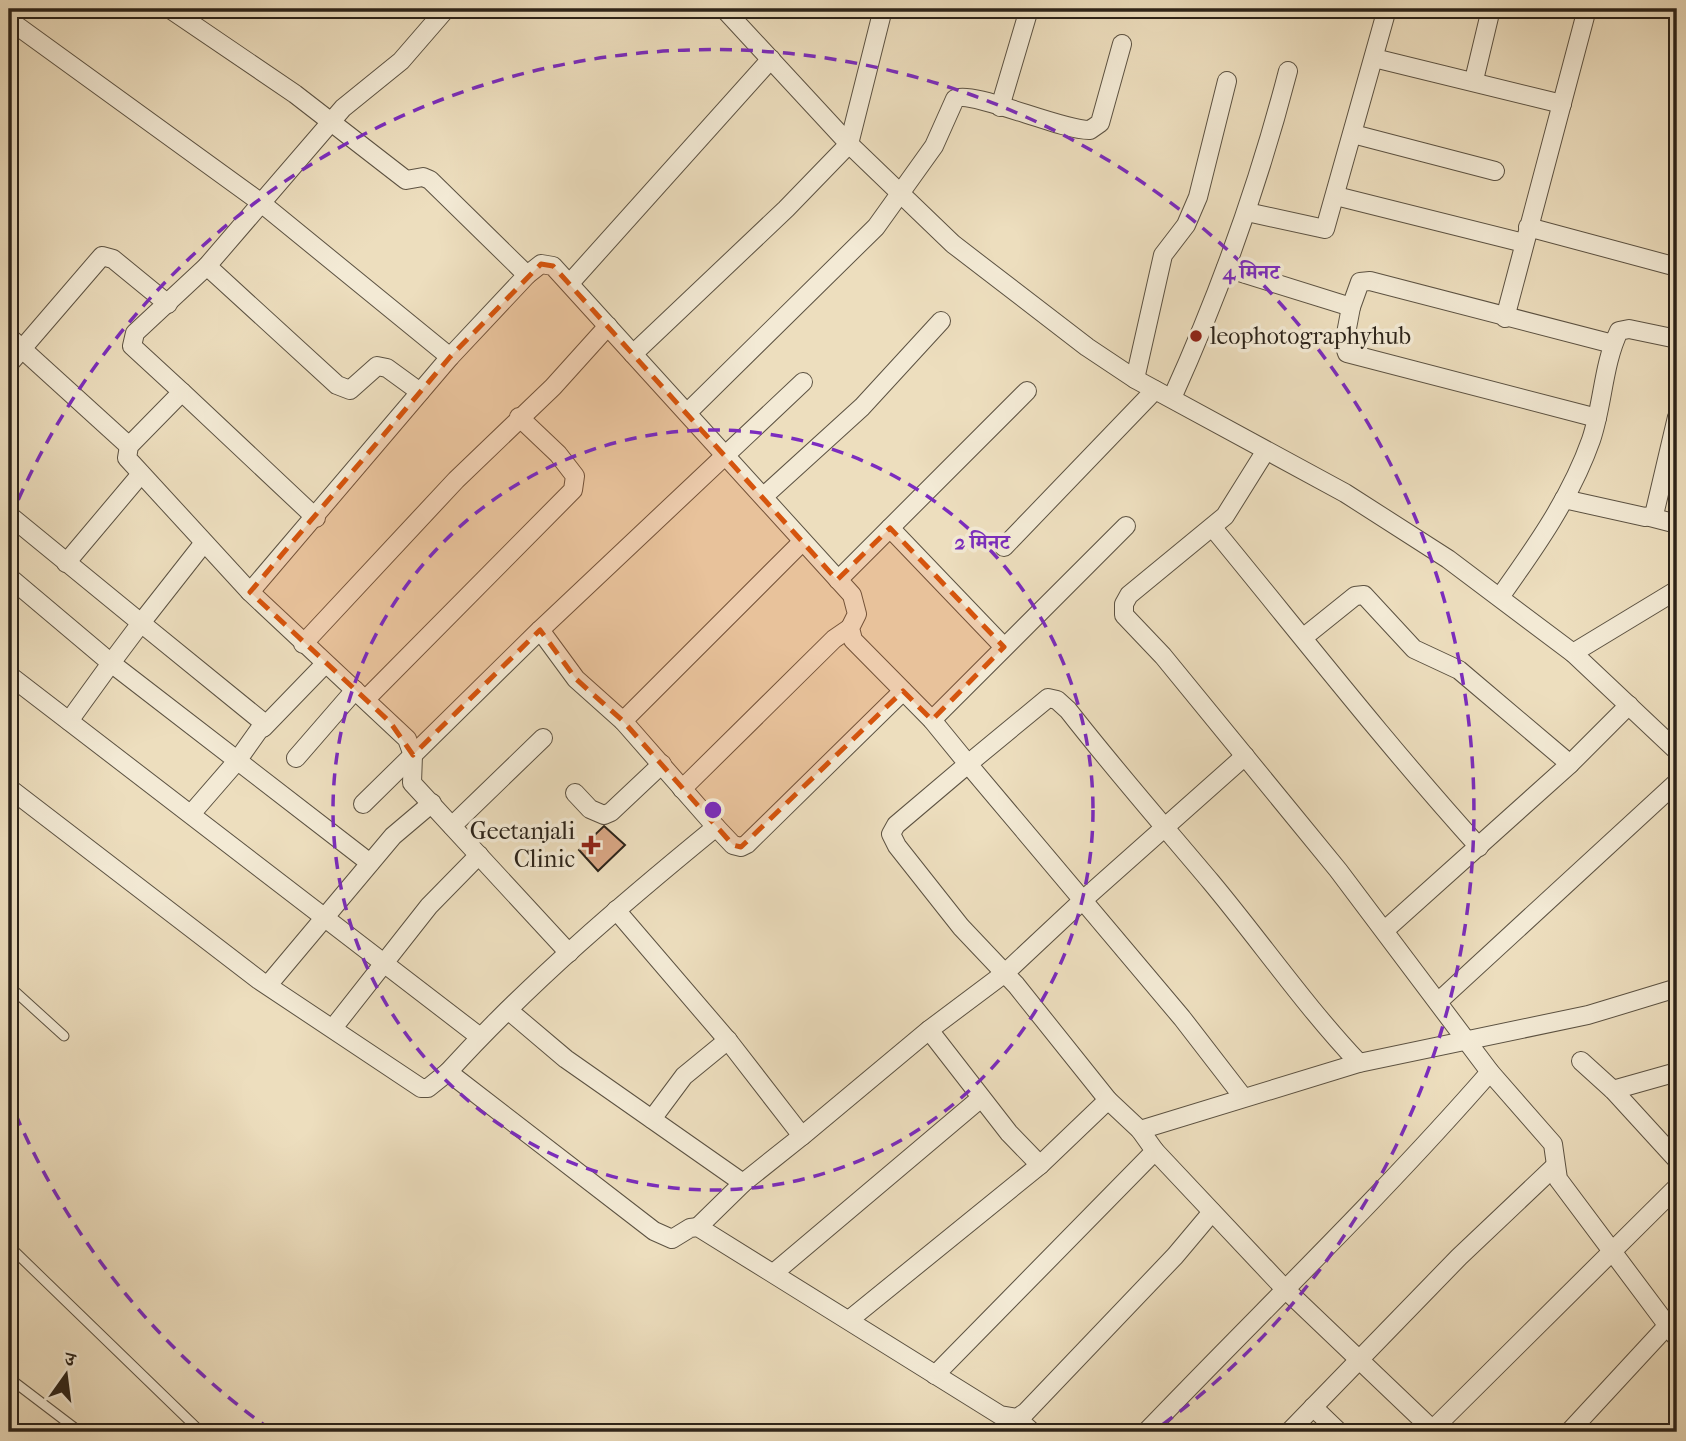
<svg xmlns="http://www.w3.org/2000/svg" width="1686" height="1441" font-family="'IM FELL French Canon','Noto Serif Devanagari',serif">
<style>
.building{fill:#d8a684;stroke:#2c2319;stroke-width:2}
.lines{fill:none;stroke-linecap:round;stroke-linejoin:round}
.lane-casing{stroke:#5c5242;stroke-width:11}
.street-casing{stroke:#5c5242;stroke-width:20}
.lane{stroke:#f3ead5;stroke-width:9}
.street{stroke:#f3ead5;stroke-width:18}
.marked{fill:#d5540d;fill-opacity:0.2;stroke:#d5540d;stroke-width:5;stroke-dasharray:14 9;stroke-linejoin:round}
.ring{fill:none;stroke:#7b2cbf;stroke-width:3.5;stroke-dasharray:12 9}
.poi-dot{fill:#8f2418;stroke:#f3ead5;stroke-width:2.5}
.labels{text-anchor:middle;dominant-baseline:central;stroke-width:7;stroke-linejoin:round;paint-order:stroke}
.poi-label{font-size:24px;fill:#2c2319;stroke:#f3ead5;text-anchor:start}
.centre{fill:#7b2cbf;stroke:#f3ead5;stroke-width:3.5}
.ring-label{font-size:21px;text-anchor:middle;font-weight:bold;fill:#7b2cbf;stroke:#f3ead5;stroke-width:7;stroke-linejoin:round;paint-order:stroke}
</style>
<rect width="100%" height="100%" fill="#eddebe"/>
<filter id="stains"><feTurbulence type="fractalNoise" baseFrequency=".00286" numOctaves="4"/><feColorMatrix values="0 0 0 0 .2 0 0 0 0 .09 0 0 0 0 .02 0 0 0 .5 -.17"/></filter>
<radialGradient id="worn" r=".72"><stop offset=".6" stop-color="#630" stop-opacity="0"/><stop offset="1" stop-color="#630" stop-opacity=".3"/></radialGradient>
<!-- building -->
<path class="building" d="M 604,826 L 625,845 L 598,871 L 579,850 Z"/>
<g class="lines">
<defs>
<g id="lane">
<path d="M 9,986 L 64,1036"/>
<path d="M 9,1246 L 201,1432"/>
<path d="M 9,1378 L 80,1432"/>
</g>
<g id="street">
<path d="M 170,9 L 295,94 L 406,180 L 423,177 L 430,180 L 527,275 L 541,264 L 553,266 L 852,595 L 857,614 L 850,628 L 853,640 L 932,720 L 968,764 L 896,825 L 891,834 L 897,846 L 961,927 L 1016,985 L 1108,1100 L 1140,1130 L 1155,1151 L 1284,1288 L 1435,1432"/>
<path d="M 446,9 L 401,61 L 343,108 L 207,266 L 135,333 L 132,346 L 182,392 L 129,446 L 127,458 L 250,592 L 407,739 L 413,755 L 412,783 L 569,953"/>
<path d="M 724,9 L 849,144 L 953,244 L 1087,347 L 1135,379 L 1345,493 L 1448,559 L 1573,653 L 1677,751"/>
<path d="M 9,20 L 260,202 L 450,357"/>
<path d="M 1374,58 L 1562,104"/>
<path d="M 1474,80 L 1491,9"/>
<path d="M 1000,107 L 1027,16"/>
<path d="M 1353,134 L 1495,171"/>
<path d="M 1336,196 L 1524,243"/>
<path d="M 1247,212 L 1325,229 L 1387,9"/>
<path d="M 1528,227 L 1677,267"/>
<path d="M 207,266 L 337,385 L 350,390 L 377,366 L 387,368 L 420,392"/>
<path d="M 1226,268 L 1351,307 L 1360,282 L 1370,281 L 1613,344"/>
<path d="M 570,283 L 771,59"/>
<path d="M 1351,307 L 1344,344 L 1347,353 L 1597,418"/>
<path d="M 1505,318 L 1587,9"/>
<path d="M 9,337 L 129,446"/>
<path d="M 633,354 L 786,209 L 849,144 L 883,9"/>
<path d="M 9,364 L 102,256 L 113,259 L 168,304"/>
<path d="M 1135,379 L 1163,255 L 1186,225 L 1198,197 L 1227,81"/>
<path d="M 182,392 L 316,518"/>
<path d="M 1172,398 C 1220,292 1259,183 1288,71"/>
<path d="M 688,412 L 876,227 L 934,146 L 955,99 C 970,89 1062,131 1090,130 L 1100,123 L 1122,44"/>
<path d="M 1265,452 L 1225,516 L 1129,595 L 1124,604 L 1124,615 L 1163,656 L 1338,870 L 1490,1072 L 1553,1144 L 1558,1179 L 1677,1338"/>
<path d="M 764,496 L 862,407 L 941,321"/>
<path d="M 1564,499 L 1645,517 L 1654,515 L 1677,417"/>
<path d="M 9,515 L 141,623 L 203,544"/>
<path d="M 1650,517 L 1677,524"/>
<path d="M 890,528 L 1004,647"/>
<path d="M 1213,528 C 1301,635 1386,744 1479,847"/>
<path d="M 1004,547 L 1155,390"/>
<path d="M 66,563 L 141,474"/>
<path d="M 9,577 L 111,663 L 69,721"/>
<path d="M 838,580 L 1027,391"/>
<path d="M 250,592 L 450,357 L 527,275"/>
<path d="M 1500,597 C 1535,548 1571,497 1591,440 C 1603,405 1603,364 1619,331 L 1629,329 L 1677,339"/>
<path d="M 1304,637 L 1355,596 L 1364,595 L 1414,649 L 1459,670 L 1570,764"/>
<path d="M 303,644 L 456,480 L 553,387 L 608,326"/>
<path d="M 1573,653 L 1677,590"/>
<path d="M 9,675 L 480,1037"/>
<path d="M 366,699 L 573,490 L 575,476 L 558,454 L 519,417"/>
<path d="M 932,720 L 1126,526"/>
<path d="M 623,721 L 576,679 L 540,630 L 803,382"/>
<path d="M 263,728 L 325,664"/>
<path d="M 296,758 L 355,690"/>
<path d="M 9,788 L 259,980 L 421,1088 L 428,1088 L 448,1072 L 654,1231 L 672,1239 L 690,1228 L 698,1227 L 1000,1415 L 1017,1418 L 1026,1412 L 1175,1256 L 1212,1212"/>
<path d="M 682,789 L 834,639 L 850,628"/>
<path d="M 575,793 L 590,809 L 604,815 L 611,812 L 662,764"/>
<path d="M 363,804 L 540,630"/>
<path d="M 191,814 L 237,761 L 264,723 L 141,623 L 111,663 L 370,863"/>
<path d="M 452,826 L 543,738"/>
<path d="M 716,827 L 733,845 L 741,847 L 747,844 L 903,691"/>
<path d="M 616,910 L 730,1043 L 802,1136 L 743,1183 L 698,1227"/>
<path d="M 1385,930 L 1570,764 L 1629,705"/>
<path d="M 268,985 L 393,836 L 432,803"/>
<path d="M 1439,1001 L 1677,782"/>
<path d="M 508,1010 L 566,1059 L 743,1183"/>
<path d="M 333,1028 L 429,906 L 479,855"/>
<path d="M 929,1030 L 1009,1133 L 1040,1165"/>
<path d="M 1581,1061 L 1613,1090 L 1677,1160"/>
<path d="M 448,1072 C 530,982 622,904 716,827 L 623,721 L 802,542"/>
<path d="M 1613,1090 L 1677,1072"/>
<path d="M 1243,1097 L 1182,1018 L 968,764 L 1048,698 L 1057,700 L 1068,710 C 1114,769 1163,825 1211,882 C 1261,942 1305,1006 1359,1063"/>
<path d="M 652,1119 L 684,1076 L 728,1040"/>
<path d="M 1140,1130 L 1359,1063 L 1588,1015 L 1677,988"/>
<path d="M 802,1136 L 929,1030 L 1005,973 L 1083,900 L 1245,756"/>
<path d="M 775,1272 L 981,1098"/>
<path d="M 849,1320 L 1040,1165 L 1108,1100"/>
<path d="M 935,1375 L 1155,1151"/>
<path d="M 1313,1407 L 1339,1432"/>
<path d="M 1017,1418 L 1032,1432"/>
<path d="M 1146,1432 C 1261,1312 1381,1197 1490,1072"/>
<path d="M 1289,1432 L 1459,1257 L 1554,1167"/>
<path d="M 1430,1432 L 1677,1187"/>
<path d="M 1569,1432 L 1668,1325"/>
</g>
</defs>
<!-- lane casing -->
<use href="#lane" class="lane-casing"/>
<!-- street casing -->
<use href="#street" class="street-casing"/>
<!-- lane -->
<use href="#lane" class="lane"/>
<!-- street -->
<use href="#street" class="street"/>
</g>
<!-- marked area -->
<path class="marked" d="M 541,264 L 553,266 L 837,580 L 890,528 L 1004,647 L 932,720 L 903,691 L 741,847 L 733,845 L 623,721 L 576,679 L 540,630 L 413,755 L 390,722 L 250,592 L 450,357 Z"/>
<!-- distance rings -->
<g class="ring">
<circle cx="713" cy="810" r="380"/>
<path d="M271 1430A761 761 0 0 1 10 1101M10 519A761 761 0 1 1 1155 1430"/>
</g>
<!-- markers -->
<g class="poi-dot">
<circle cx="1196" cy="336" r="7"/>
<path d="M587.5 834.5h7v7h7v7h-7v7h-7v-7h-7v-7h7z"/>
</g>
<g class="labels">
<!-- poi labels -->
<g class="poi-label">
<text x="1210" y="336">leophotographyhub</text>
<text x="575" y="831" text-anchor="end">Geetanjali<tspan x="575" dy="28">Clinic</tspan></text>
</g>
</g>
<circle cx="713" cy="810" r="10" class="centre"/>
<g class="ring-label">
<text x="1251" y="279">4 मिनट</text>
<text x="982" y="549">2 मिनट</text>
</g>
<!-- margin -->
<rect width="1686" height="1441" fill="none" stroke="#eddebe" stroke-width="35"/>
<rect x="10" y="10" width="1665" height="1420" fill="none" stroke="#2c2319" stroke-width="3.5"/>
<rect x="18" y="18" width="1651" height="1406" fill="none" stroke="#2c2319" stroke-width="2"/>
<!-- north arrow -->
<g transform="translate(66 1375) rotate(14)" stroke="#f3ead5" stroke-width="5" paint-order="stroke">
<path d="M0-5L12 26L0 18L-12 26Z" fill="#2c2319"/>
<text y="-10" font-size="19" font-weight="bold" text-anchor="middle" fill="#2c2319">उ</text>
</g>
<rect width="100%" height="100%" filter="url(#stains)"/>
<rect width="100%" height="100%" fill="url(#worn)"/>
</svg>
